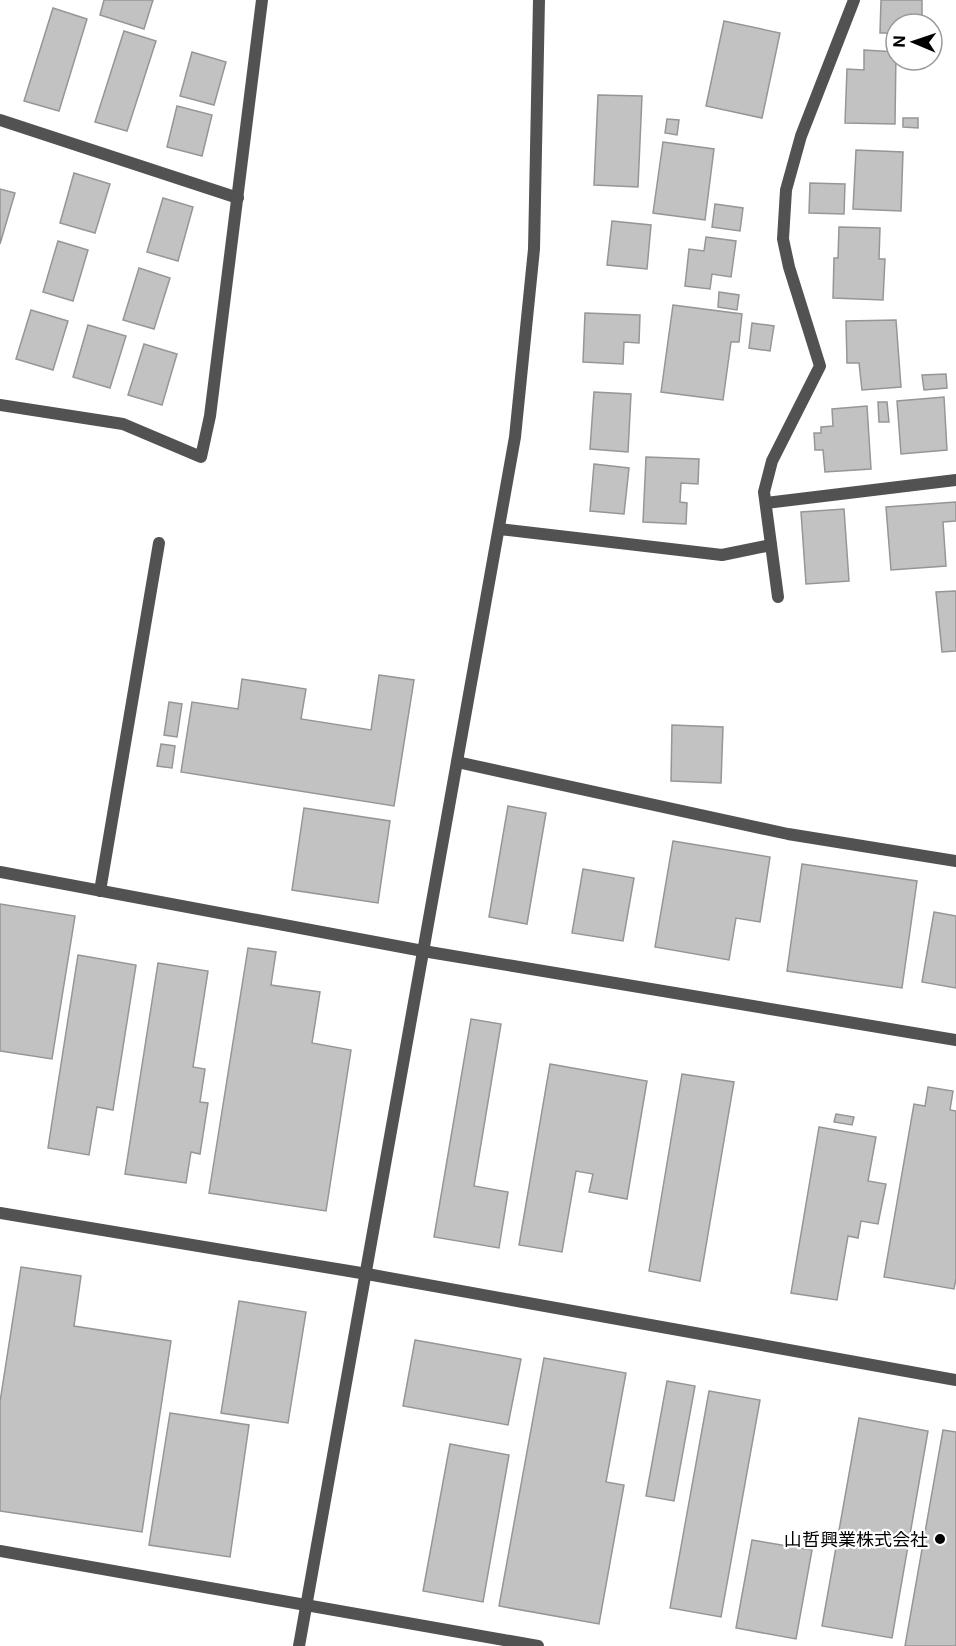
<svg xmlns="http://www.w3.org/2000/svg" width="956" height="1646" font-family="Inter,'Noto Sans JP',sans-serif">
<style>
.building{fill:#c2c2c2;stroke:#969696;stroke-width:1.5}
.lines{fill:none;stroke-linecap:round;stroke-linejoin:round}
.minor{stroke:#525252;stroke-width:12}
.tertiary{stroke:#525252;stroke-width:12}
.poi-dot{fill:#000;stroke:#fff;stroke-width:2}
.labels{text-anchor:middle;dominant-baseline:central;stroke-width:4.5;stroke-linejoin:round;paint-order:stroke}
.poi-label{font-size:18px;fill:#000;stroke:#fff;text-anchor:end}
</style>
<rect width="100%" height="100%" fill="#fff"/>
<!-- building -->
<g class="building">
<path d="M 104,0 L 153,0 L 144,29 L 100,15 Z"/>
<path d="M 881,0 L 922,0 L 922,24 L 896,24 L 896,33 L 880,33 Z"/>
<path d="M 53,8 L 87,19 L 59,111 L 24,101 Z"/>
<path d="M 724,21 L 780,33 L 762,118 L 706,106 Z"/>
<path d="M 124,31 L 156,41 L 127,131 L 95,122 Z"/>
<path d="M 864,50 L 896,52 L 895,124 L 845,123 L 847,69 L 864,70 Z"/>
<path d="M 192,52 L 226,62 L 214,105 L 180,96 Z"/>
<path d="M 598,95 L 642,96 L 638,187 L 594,185 Z"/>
<path d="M 177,106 L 212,115 L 202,156 L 167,147 Z"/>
<path d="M 903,118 L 918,118 L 918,128 L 903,127 Z"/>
<path d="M 667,119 L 679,120 L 677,135 L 665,133 Z"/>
<path d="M 663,142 L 714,149 L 705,220 L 653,213 Z"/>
<path d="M 856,150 L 903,152 L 901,211 L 853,209 Z"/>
<path d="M 74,173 L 110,184 L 95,233 L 60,223 Z"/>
<path d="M 810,183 L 845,184 L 844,214 L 809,213 Z"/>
<path d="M 0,189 L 15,193 L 0,244 Z"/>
<path d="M 163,198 L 193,207 L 178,261 L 147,252 Z"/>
<path d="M 715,204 L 743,208 L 740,231 L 712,227 Z"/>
<path d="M 612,221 L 651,225 L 647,269 L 607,265 Z"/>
<path d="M 839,227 L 880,228 L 879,259 L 885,259 L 883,300 L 833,298 L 834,258 L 838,258 Z"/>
<path d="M 706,237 L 736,241 L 731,277 L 712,274 L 710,289 L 685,286 L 689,249 L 704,251 Z"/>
<path d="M 58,241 L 88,250 L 73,301 L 43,292 Z"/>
<path d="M 139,268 L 170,278 L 154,329 L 123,320 Z"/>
<path d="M 719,292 L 739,295 L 737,310 L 718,307 Z"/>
<path d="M 673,305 L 742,314 L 739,342 L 731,342 L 723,400 L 661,392 Z"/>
<path d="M 31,310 L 68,321 L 53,370 L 16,359 Z"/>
<path d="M 585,313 L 640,315 L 639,343 L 624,342 L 623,364 L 583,362 Z"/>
<path d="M 896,320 L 901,387 L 862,390 L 859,363 L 847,363 L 846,321 Z"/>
<path d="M 752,323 L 774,326 L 770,351 L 749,348 Z"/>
<path d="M 88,325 L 126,336 L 110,388 L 73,377 Z"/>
<path d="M 144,344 L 177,354 L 162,405 L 128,395 Z"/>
<path d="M 946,374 L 947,388 L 924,390 L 922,375 Z"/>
<path d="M 594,392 L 631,394 L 628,452 L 590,449 Z"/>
<path d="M 944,397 L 947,450 L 901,454 L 897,401 Z"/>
<path d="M 878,402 L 887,402 L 889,422 L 879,422 Z"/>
<path d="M 867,406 L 871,469 L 825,472 L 823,450 L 815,450 L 814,433 L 821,433 L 821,427 L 833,426 L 832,409 Z"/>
<path d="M 646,457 L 699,459 L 698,484 L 681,483 L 680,502 L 687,503 L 686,524 L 643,522 Z"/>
<path d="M 594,464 L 629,468 L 624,514 L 590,511 Z"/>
<path d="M 956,502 L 956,521 L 943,522 L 946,566 L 891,570 L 886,507 Z"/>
<path d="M 844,509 L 849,581 L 806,584 L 801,512 Z"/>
<path d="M 956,591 L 956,651 L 942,652 L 936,592 Z"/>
<path d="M 379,675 L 414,680 L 394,806 L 181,772 L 192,702 L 238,709 L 242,679 L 306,689 L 301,719 L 371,730 Z"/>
<path d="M 169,702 L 182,704 L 177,737 L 164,735 Z"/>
<path d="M 672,725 L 723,727 L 721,783 L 671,781 Z"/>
<path d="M 161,744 L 175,746 L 172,768 L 157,766 Z"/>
<path d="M 508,806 L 546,813 L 527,924 L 489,917 Z"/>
<path d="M 304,808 L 390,821 L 378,903 L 292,890 Z"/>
<path d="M 673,841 L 770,857 L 760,922 L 736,918 L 729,960 L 655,947 Z"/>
<path d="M 802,864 L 917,881 L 902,988 L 787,971 Z"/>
<path d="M 583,869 L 634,878 L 623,941 L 572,933 Z"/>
<path d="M 0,904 L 75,916 L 52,1059 L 0,1051 Z"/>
<path d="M 934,912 L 956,916 L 956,988 L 922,982 Z"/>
<path d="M 248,948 L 276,952 L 271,985 L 320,992 L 312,1043 L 351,1050 L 326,1211 L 209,1193 Z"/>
<path d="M 78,955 L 136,965 L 113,1110 L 97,1107 L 89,1155 L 48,1148 Z"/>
<path d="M 158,963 L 208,971 L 193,1067 L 205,1069 L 200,1102 L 208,1103 L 200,1154 L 191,1152 L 186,1183 L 125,1174 Z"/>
<path d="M 471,1019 L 501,1024 L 474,1186 L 508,1192 L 499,1248 L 434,1237 Z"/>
<path d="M 550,1064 L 647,1081 L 627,1199 L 589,1192 L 593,1174 L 576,1171 L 562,1252 L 519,1245 Z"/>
<path d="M 682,1074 L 734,1082 L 700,1281 L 649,1271 Z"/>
<path d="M 928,1087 L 953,1091 L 950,1110 L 956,1111 L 956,1279 L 954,1289 L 884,1277 L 914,1104 L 925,1106 Z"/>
<path d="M 836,1114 L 854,1117 L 852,1125 L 834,1122 Z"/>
<path d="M 819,1127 L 876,1137 L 868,1181 L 886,1184 L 878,1224 L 861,1221 L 858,1238 L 848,1236 L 837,1300 L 791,1293 Z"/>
<path d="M 21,1267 L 81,1276 L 74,1326 L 171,1341 L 142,1532 L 0,1511 L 0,1402 Z"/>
<path d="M 239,1301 L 306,1312 L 288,1423 L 221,1413 Z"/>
<path d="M 415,1340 L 521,1359 L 508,1425 L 403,1406 Z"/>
<path d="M 544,1358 L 626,1373 L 606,1482 L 624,1485 L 599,1624 L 499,1606 Z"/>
<path d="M 667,1381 L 695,1386 L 674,1501 L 646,1496 Z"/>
<path d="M 709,1391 L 760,1400 L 721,1617 L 670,1608 Z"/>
<path d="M 170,1413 L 249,1425 L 230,1557 L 149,1545 Z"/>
<path d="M 859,1418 L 928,1431 L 892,1638 L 822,1626 Z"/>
<path d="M 943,1430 L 956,1432 L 956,1646 L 905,1646 Z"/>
<path d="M 450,1444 L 509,1455 L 483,1602 L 423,1591 Z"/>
<path d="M 752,1540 L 812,1550 L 796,1639 L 736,1628 Z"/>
</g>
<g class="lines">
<!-- minor -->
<g class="minor">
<path d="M 0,120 L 238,198"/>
<path d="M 0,405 L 123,424 L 201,457 L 210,416 L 262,0"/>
<path d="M 766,503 L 956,480"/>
<path d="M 499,529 L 722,555 L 771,545"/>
<path d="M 778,597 L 764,492 L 772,461 L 820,366 L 789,267 L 783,239 L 786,190 L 801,136 L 854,0"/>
<path d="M 457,762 L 788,834 L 956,861"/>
<path d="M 0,872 L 423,951 L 956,1040"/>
<path d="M 100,891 L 159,543"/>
<path d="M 0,1213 L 367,1274 L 956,1380"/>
<path d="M 0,1551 L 538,1646"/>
</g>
<!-- tertiary -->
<path class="tertiary" d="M 299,1646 L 515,437 L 534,249 L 539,0"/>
</g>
<!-- markers -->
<circle class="poi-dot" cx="940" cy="1539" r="6"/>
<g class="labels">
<!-- poi labels -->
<g class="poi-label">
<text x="928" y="1539">山哲興業株式会社</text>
</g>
</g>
<!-- north arrow -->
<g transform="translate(914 42) rotate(272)"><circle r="28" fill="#ffffff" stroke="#999999" stroke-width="1.5"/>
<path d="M0-4.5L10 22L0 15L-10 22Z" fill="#000000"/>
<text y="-9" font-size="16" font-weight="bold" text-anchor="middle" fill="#000000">N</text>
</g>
</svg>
